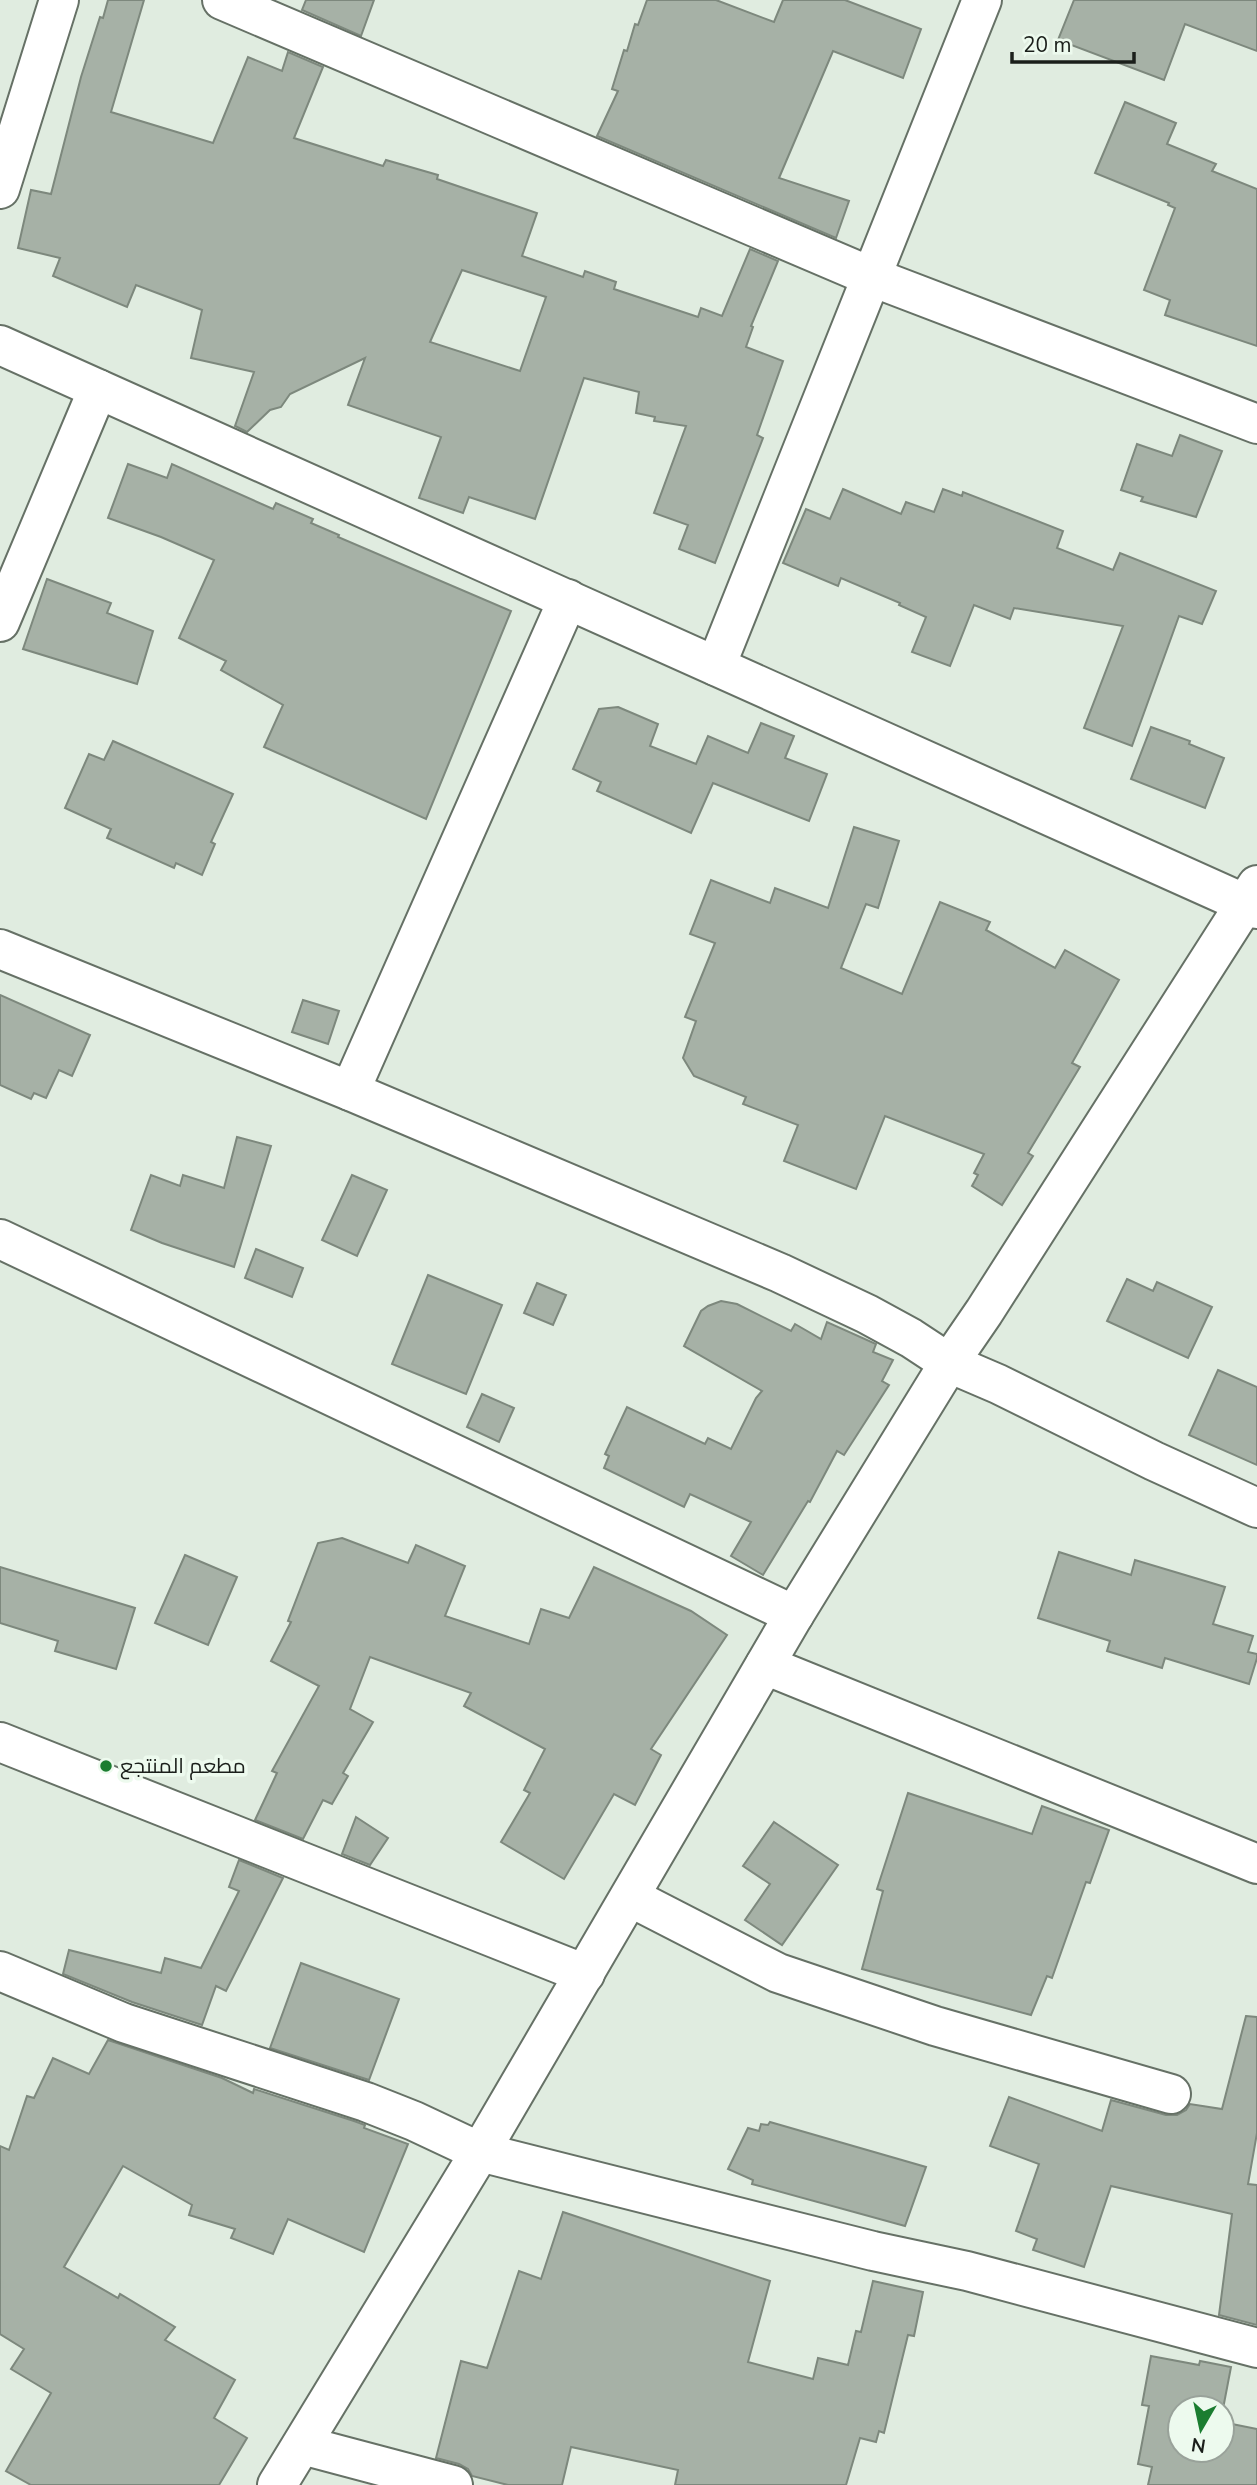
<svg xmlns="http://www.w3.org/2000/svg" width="1257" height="2485" font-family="'Nunito Sans',Cairo,sans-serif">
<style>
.building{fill:#a6b1a6;stroke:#7d887d;stroke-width:2;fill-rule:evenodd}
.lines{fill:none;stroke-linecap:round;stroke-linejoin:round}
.minor-casing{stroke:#667166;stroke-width:42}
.minor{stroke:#fff;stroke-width:38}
.poi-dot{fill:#1b7d30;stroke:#edfaee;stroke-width:2.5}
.labels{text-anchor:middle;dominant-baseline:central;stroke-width:7;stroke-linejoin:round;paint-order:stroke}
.poi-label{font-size:21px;fill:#1b1f1b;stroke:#edfaee;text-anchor:start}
</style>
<rect width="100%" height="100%" fill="#e0ece0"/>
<!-- building -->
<g class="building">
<path d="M 108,0 L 144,0 L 111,112 L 213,143 L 248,57 L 282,71 L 288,52 L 323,67 L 294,138 L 383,166 L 386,160 L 438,175 L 437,179 L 537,213 L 522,256 L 583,277 L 585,271 L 616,282 L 614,289 L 698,317 L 701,308 L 722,316 L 750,249 L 778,261 L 751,326 L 753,327 L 746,347 L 783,361 L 757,435 L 763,438 L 715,563 L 679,549 L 688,525 L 654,513 L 686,426 L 654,421 L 655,417 L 636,413 L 639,392 L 584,378 L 535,519 L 469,497 L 463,513 L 419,498 L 441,437 L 348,405 L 365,358 L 290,394 L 281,407 L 270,410 L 247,432 L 235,426 L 254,372 L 191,358 L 202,310 L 136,285 L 127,307 L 53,276 L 60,258 L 18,248 L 31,190 L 51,194 L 81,77 L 100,17 L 103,18 ZM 462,270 L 546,297 L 520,371 L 430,342 Z"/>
<path d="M 306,0 L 374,0 L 361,36 L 302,10 Z"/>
<path d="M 647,0 L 716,0 L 774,22 L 783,0 L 845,0 L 921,29 L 903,78 L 833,51 L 779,178 L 849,201 L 836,238 L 597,136 L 618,91 L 612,89 L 624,50 L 627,51 L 635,24 L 638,25 Z"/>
<path d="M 1074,0 L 1257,0 L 1257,51 L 1185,24 L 1164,80 L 1058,40 Z"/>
<path d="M 1125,102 L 1176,123 L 1167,144 L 1216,164 L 1212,171 L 1257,189 L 1257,346 L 1165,315 L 1170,300 L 1144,290 L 1175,208 L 1168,205 L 1169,203 L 1095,173 Z"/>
<path d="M 1180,435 L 1222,451 L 1196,517 L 1141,501 L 1143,497 L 1121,490 L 1137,444 L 1172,456 Z"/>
<path d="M 128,464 L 167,478 L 172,464 L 273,509 L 276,503 L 313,519 L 311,523 L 339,535 L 338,537 L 511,611 L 426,819 L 264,747 L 283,705 L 221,670 L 226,661 L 179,638 L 214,560 L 161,537 L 108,518 Z"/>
<path d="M 843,489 L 901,514 L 906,502 L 934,512 L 943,489 L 962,496 L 963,492 L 1063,531 L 1057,548 L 1113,570 L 1120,553 L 1216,591 L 1202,624 L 1179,616 L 1132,746 L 1084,728 L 1123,626 L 1014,608 L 1010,619 L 974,605 L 950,666 L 912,652 L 926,617 L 899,605 L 900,603 L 841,578 L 838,586 L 783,563 L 806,509 L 830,519 Z"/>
<path d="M 47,579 L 111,603 L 107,613 L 153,631 L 137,684 L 23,649 Z"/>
<path d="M 618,707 L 658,724 L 650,746 L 696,764 L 708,736 L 748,753 L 761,723 L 794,736 L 785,758 L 827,774 L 809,821 L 713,783 L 691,833 L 597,791 L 601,782 L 573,769 L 599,709 Z"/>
<path d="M 1151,727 L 1190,741 L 1189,744 L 1224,758 L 1205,808 L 1131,779 Z"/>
<path d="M 113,741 L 233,794 L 211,842 L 215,844 L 202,875 L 176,863 L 174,868 L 107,838 L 111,829 L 65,808 L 89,754 L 104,760 Z"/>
<path d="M 854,827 L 899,841 L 878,908 L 866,904 L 841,968 L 902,994 L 940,902 L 990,922 L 986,930 L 1055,968 L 1065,950 L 1119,980 L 1072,1063 L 1080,1067 L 1028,1153 L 1033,1156 L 1002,1205 L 972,1186 L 978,1175 L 974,1173 L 984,1154 L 885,1116 L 856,1189 L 784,1161 L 798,1125 L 743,1104 L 746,1097 L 694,1076 L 683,1058 L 696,1021 L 685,1017 L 715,943 L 690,934 L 711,880 L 770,903 L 775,888 L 828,908 Z"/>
<path d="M 0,995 L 90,1035 L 72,1076 L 59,1070 L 46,1098 L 34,1093 L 31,1099 L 0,1085 Z"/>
<path d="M 303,1000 L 339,1011 L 328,1044 L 292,1032 Z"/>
<path d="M 237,1137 L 271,1146 L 234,1267 L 162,1243 L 131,1230 L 151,1175 L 180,1186 L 183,1175 L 224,1188 Z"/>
<path d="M 352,1175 L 387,1190 L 357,1256 L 322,1240 Z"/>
<path d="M 256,1249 L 303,1268 L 292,1297 L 245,1278 Z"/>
<path d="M 428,1275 L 502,1305 L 466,1394 L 392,1364 Z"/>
<path d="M 1127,1279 L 1153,1291 L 1157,1282 L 1212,1307 L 1188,1358 L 1107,1321 Z"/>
<path d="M 537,1283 L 566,1295 L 553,1325 L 524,1313 Z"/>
<path d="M 721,1301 L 737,1304 L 791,1331 L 795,1324 L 821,1339 L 827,1322 L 876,1344 L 873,1352 L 893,1360 L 882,1381 L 889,1385 L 844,1455 L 837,1451 L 810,1502 L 808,1501 L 763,1575 L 731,1556 L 751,1522 L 690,1494 L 684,1507 L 604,1468 L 609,1456 L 605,1454 L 627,1407 L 705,1444 L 708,1438 L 731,1449 L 756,1398 L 762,1391 L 684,1346 L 701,1311 L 708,1306 Z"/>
<path d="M 1218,1370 L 1257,1387 L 1257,1465 L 1189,1435 Z"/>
<path d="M 482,1394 L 514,1408 L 499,1442 L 467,1427 Z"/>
<path d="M 342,1538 L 408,1563 L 416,1545 L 465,1566 L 445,1616 L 529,1644 L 541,1609 L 569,1618 L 594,1567 L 691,1611 L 727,1635 L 651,1749 L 661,1755 L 635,1805 L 614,1794 L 564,1879 L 501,1842 L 530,1793 L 524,1790 L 545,1749 L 464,1706 L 471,1693 L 370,1657 L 350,1709 L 373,1722 L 343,1773 L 348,1776 L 332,1804 L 323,1800 L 303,1839 L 255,1820 L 277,1773 L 272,1771 L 319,1686 L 271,1661 L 291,1622 L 288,1621 L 318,1543 Z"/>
<path d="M 1059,1552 L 1131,1575 L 1135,1560 L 1225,1587 L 1213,1624 L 1253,1636 L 1248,1652 L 1257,1654 L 1257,1658 L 1249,1684 L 1165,1658 L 1162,1668 L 1107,1651 L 1110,1641 L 1038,1618 Z"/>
<path d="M 185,1555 L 237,1577 L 208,1645 L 155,1623 Z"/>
<path d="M 0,1567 L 135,1608 L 116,1669 L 55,1651 L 58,1641 L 0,1623 Z"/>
<path d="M 908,1793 L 1032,1834 L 1042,1806 L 1109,1830 L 1090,1883 L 1086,1882 L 1052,1978 L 1047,1976 L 1031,2015 L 862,1969 L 883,1891 L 877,1889 Z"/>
<path d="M 356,1817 L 388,1838 L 370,1865 L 342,1854 Z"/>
<path d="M 774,1822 L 838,1865 L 782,1945 L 745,1920 L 770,1884 L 743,1866 Z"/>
<path d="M 239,1860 L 283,1878 L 226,1991 L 216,1986 L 202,2025 L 132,2002 L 63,1974 L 69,1950 L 161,1973 L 165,1958 L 201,1968 L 239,1891 L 229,1887 Z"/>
<path d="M 301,1963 L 399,1999 L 369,2080 L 270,2048 Z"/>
<path d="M 1246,2016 L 1257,2017 L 1257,2133 L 1248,2184 L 1257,2185 L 1257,2325 L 1219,2315 L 1232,2214 L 1111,2186 L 1084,2267 L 1033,2250 L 1037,2239 L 1016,2231 L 1039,2164 L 990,2146 L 1009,2097 L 1102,2131 L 1111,2100 L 1166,2115 L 1177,2115 L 1186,2110 L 1190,2104 L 1222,2109 Z"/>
<path d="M 108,2040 L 222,2078 L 253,2093 L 254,2089 L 354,2121 L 365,2125 L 364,2128 L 408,2144 L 364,2252 L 288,2219 L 273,2254 L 231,2238 L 235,2229 L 189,2215 L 192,2205 L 123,2166 L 64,2267 L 118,2298 L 120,2294 L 175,2327 L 165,2340 L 235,2380 L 214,2418 L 247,2438 L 219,2485 L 31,2485 L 6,2471 L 51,2393 L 11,2369 L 24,2349 L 0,2334 L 0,2146 L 9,2150 L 27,2096 L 34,2098 L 53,2058 L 89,2074 Z"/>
<path d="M 770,2122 L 926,2167 L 905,2226 L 752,2184 L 753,2180 L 728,2169 L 748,2128 L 759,2131 L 761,2124 L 768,2125 Z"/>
<path d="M 563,2212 L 770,2281 L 748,2362 L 813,2379 L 818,2358 L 848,2365 L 856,2331 L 861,2332 L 873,2281 L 923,2292 L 914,2336 L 908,2335 L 884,2433 L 879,2431 L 876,2442 L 860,2438 L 846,2485 L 675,2485 L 678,2470 L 571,2447 L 562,2485 L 508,2485 L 472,2476 L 468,2469 L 459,2464 L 436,2458 L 461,2361 L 487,2368 L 519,2271 L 541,2279 Z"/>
<path d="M 1151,2356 L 1199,2365 L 1200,2361 L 1231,2367 L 1222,2414 L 1222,2408 L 1180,2408 L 1180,2450 L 1222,2450 L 1222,2422 L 1257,2429 L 1257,2485 L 1148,2485 L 1152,2467 L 1138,2464 L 1149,2406 L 1142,2405 Z"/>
</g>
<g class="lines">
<defs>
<g id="minor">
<path d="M 222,0 L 872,277 L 1257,424"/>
<path d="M 0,189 L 59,0"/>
<path d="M 0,345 L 1257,909"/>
<path d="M 0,622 L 98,389"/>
<path d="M 716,666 L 982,0"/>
<path d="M 0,949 L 350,1091 L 780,1273 L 867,1314 L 911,1338 L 949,1363 L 998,1384 L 1154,1461 L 1257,1508"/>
<path d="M 350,1091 L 568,599"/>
<path d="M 0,1239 L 794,1615"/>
<path d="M 765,1665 L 1257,1864"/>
<path d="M 0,1742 L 585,1974"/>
<path d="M 630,1897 L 778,1973 L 935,2026 L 1171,2094"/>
<path d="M 0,1971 L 124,2023 L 366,2102 L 414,2121 L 480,2152 L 873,2251 L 967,2271 L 1257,2348"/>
<path d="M 302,2445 L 453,2485"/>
<path d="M 277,2485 L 480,2152 L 794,1615 L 949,1363 L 984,1312 L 1257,885"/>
</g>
</defs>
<!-- minor casing -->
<use href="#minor" class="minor-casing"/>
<!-- minor -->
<use href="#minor" class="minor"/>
</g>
<!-- markers -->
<circle class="poi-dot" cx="106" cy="1766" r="7"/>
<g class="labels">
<!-- poi labels -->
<g class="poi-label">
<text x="120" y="1766">مطعم المنتجع</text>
</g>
</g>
<!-- north arrow -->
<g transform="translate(1201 2429) rotate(189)"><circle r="33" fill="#edfaee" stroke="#99a29a" stroke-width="2"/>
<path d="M0-5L12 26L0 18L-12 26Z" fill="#1b7d30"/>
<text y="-10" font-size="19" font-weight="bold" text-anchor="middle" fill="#1b1f1b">N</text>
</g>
<!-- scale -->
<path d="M1012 52v10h122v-10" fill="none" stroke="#1b1f1b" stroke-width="3.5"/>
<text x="1023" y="52" font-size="21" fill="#1b1f1b" stroke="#edfaee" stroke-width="5" paint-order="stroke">20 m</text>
</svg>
